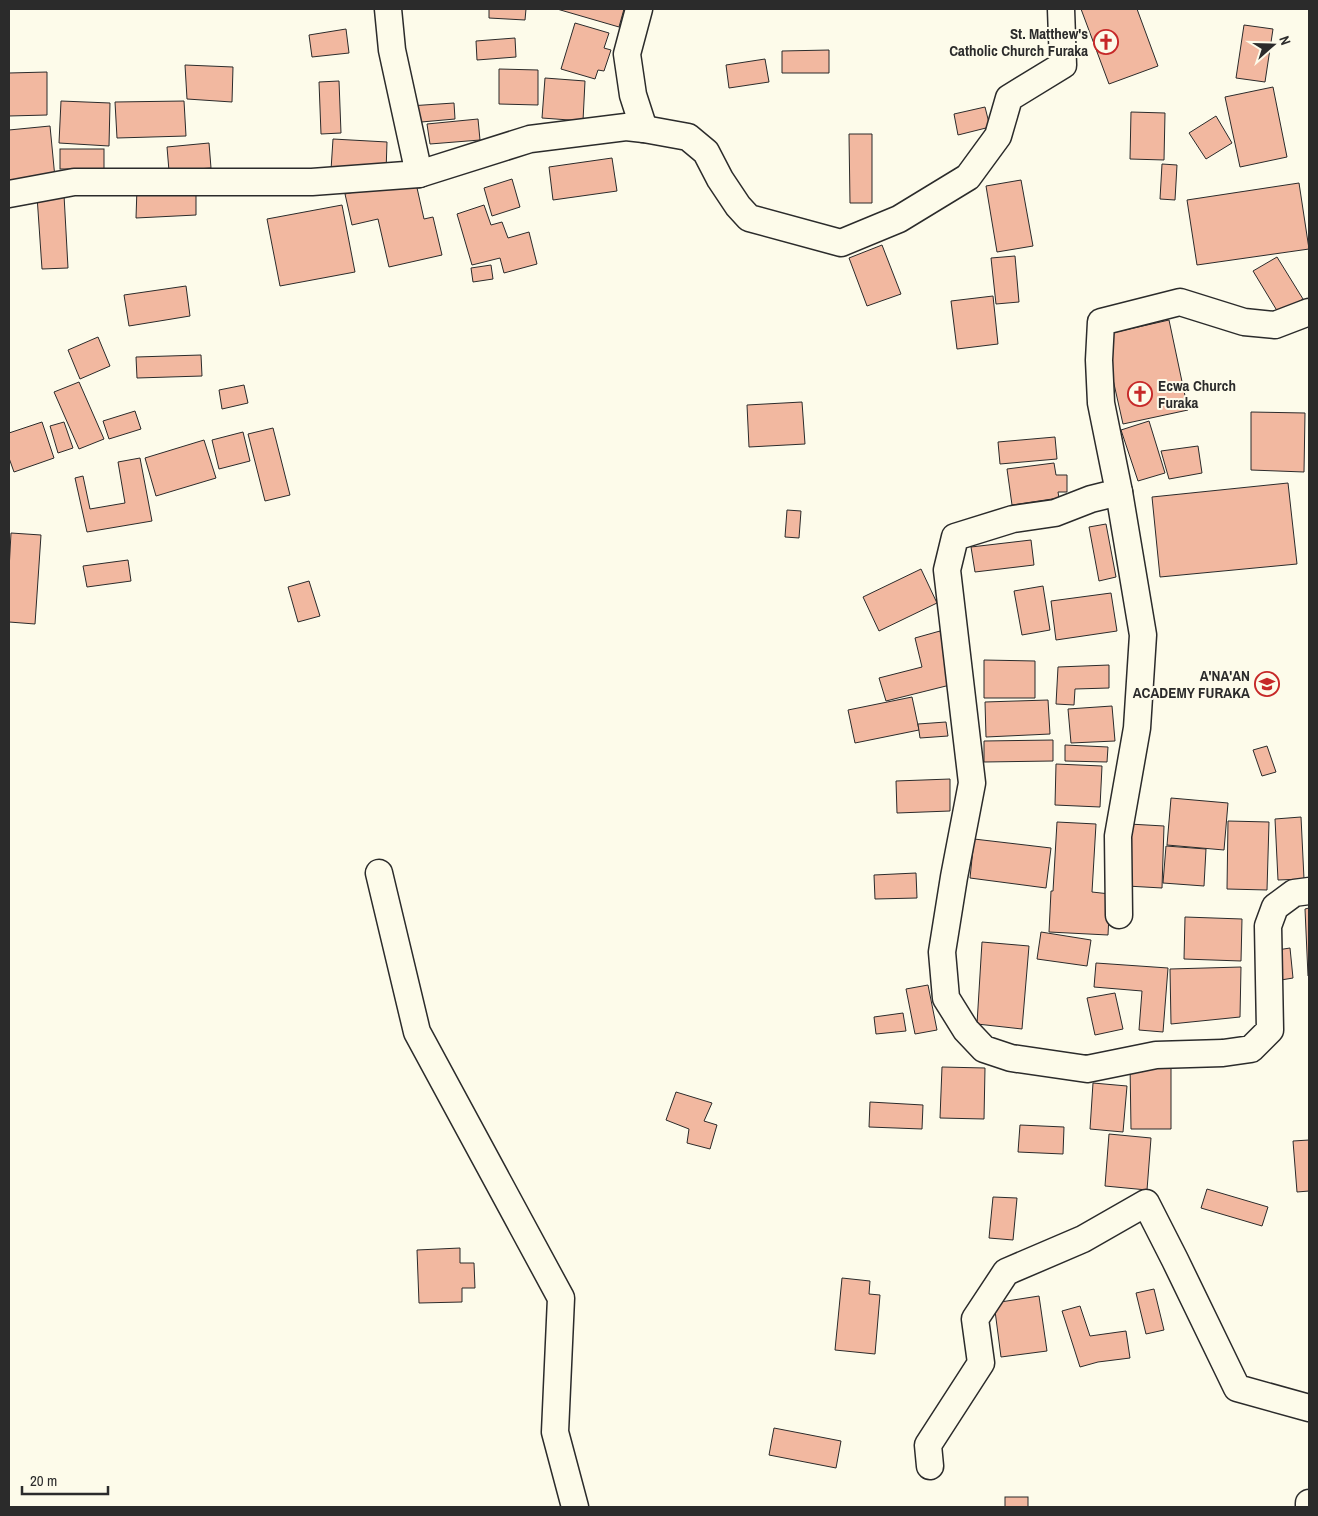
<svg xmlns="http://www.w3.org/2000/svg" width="1318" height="1516" font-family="'Archivo Narrow',sans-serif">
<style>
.building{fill:#f2b8a0;stroke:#2b2b2b}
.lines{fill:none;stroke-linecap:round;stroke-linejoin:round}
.street-casing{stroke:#2b2b2b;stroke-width:29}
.street{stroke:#fdfbea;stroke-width:26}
.labels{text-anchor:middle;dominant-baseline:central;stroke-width:4;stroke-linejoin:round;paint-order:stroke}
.poi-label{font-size:15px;font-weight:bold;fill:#2b2b2b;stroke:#fdfbea;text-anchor:end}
</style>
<rect width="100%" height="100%" fill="#fdfbea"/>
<!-- building -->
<g class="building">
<path d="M 489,9 L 526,9 L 525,20 L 489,18 Z"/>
<path d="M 557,9 L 624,9 L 619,27 Z"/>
<path d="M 1081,9 L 1137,9 L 1158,66 L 1109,84 Z"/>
<path d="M 575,23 L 609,33 L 604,48 L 611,50 L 604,71 L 598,70 L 595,79 L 561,69 Z"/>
<path d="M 1244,25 L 1273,29 L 1265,82 L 1236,78 Z"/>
<path d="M 346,29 L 349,53 L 312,57 L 309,35 Z"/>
<path d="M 515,38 L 516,57 L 477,60 L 476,41 Z"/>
<path d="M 829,50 L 829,73 L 782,73 L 782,51 Z"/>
<path d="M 765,59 L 769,82 L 729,88 L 726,65 Z"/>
<path d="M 185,65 L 233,67 L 232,102 L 187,99 Z"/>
<path d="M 499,69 L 538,70 L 538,105 L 499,104 Z"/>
<path d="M 47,72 L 47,115 L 9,116 L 9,73 Z"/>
<path d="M 545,78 L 585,81 L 583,121 L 542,118 Z"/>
<path d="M 339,81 L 341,133 L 321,134 L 319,82 Z"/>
<path d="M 1273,87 L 1287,157 L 1240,167 L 1225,97 Z"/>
<path d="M 61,101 L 110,103 L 109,146 L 59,143 Z"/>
<path d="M 184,101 L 186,136 L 117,138 L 115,102 Z"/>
<path d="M 454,103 L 455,119 L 410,123 L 409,106 Z"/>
<path d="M 985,107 L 990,127 L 958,135 L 954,114 Z"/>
<path d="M 1131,112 L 1165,113 L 1164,160 L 1130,159 Z"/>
<path d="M 1216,116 L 1232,143 L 1206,159 L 1189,133 Z"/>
<path d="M 478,119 L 480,140 L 430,144 L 427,124 Z"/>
<path d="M 50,126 L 55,178 L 9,182 L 9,130 Z"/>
<path d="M 849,134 L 872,134 L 872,203 L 850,203 Z"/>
<path d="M 333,139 L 387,142 L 386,172 L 331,170 Z"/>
<path d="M 209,143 L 211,168 L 169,171 L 167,147 Z"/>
<rect x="60" y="149" width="44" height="20"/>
<path d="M 612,158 L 617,191 L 553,200 L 549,167 Z"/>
<path d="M 1162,164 L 1177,165 L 1175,200 L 1160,199 Z"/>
<path d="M 415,179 L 424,219 L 433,217 L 442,255 L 389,267 L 378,219 L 352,225 L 345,194 Z"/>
<path d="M 512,179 L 520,207 L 492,216 L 484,188 Z"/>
<path d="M 1021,180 L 1033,246 L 997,252 L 986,186 Z"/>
<path d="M 1299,183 L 1309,249 L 1197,265 L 1187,200 Z"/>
<path d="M 196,187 L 196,215 L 136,218 L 137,188 Z"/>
<path d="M 64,195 L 68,268 L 42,269 L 37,196 Z"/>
<path d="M 342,205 L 355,272 L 280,286 L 267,219 Z"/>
<path d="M 484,205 L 491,225 L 502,222 L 508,238 L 529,232 L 537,264 L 504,273 L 500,258 L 472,265 L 457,214 Z"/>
<path d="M 882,245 L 901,294 L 867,306 L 849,258 Z"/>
<path d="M 1015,256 L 1019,302 L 996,304 L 991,258 Z"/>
<path d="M 1277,257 L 1303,299 L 1279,314 L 1253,271 Z"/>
<path d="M 491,265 L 493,279 L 473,282 L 471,268 Z"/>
<path d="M 186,286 L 190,316 L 129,326 L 124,295 Z"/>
<path d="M 993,296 L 998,344 L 957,349 L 951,301 Z"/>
<path d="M 1169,320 L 1188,410 L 1123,424 L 1103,335 Z"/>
<path d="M 98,337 L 110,366 L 80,379 L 68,350 Z"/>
<path d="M 201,355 L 202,376 L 137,378 L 136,357 Z"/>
<path d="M 79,382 L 104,439 L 79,449 L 54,392 Z"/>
<path d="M 244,385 L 248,403 L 222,409 L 219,390 Z"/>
<path d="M 802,402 L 805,444 L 749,447 L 747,405 Z"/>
<path d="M 135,411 L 141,429 L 109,439 L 103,421 Z"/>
<path d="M 1251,412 L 1305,413 L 1304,472 L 1251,470 Z"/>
<path d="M 1149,421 L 1165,473 L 1138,481 L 1121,430 Z"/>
<path d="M 42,422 L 54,458 L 14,472 L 9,458 L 9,433 Z"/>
<path d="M 64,422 L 73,448 L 58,453 L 50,426 Z"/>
<path d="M 273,428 L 290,495 L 265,501 L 248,434 Z"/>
<path d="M 243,432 L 250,461 L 219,469 L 212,440 Z"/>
<path d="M 1055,437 L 1057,459 L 1000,464 L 998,442 Z"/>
<path d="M 204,440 L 216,478 L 156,496 L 145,458 Z"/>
<path d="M 1198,446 L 1202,473 L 1169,479 L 1161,451 Z"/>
<path d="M 140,458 L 152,521 L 87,532 L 75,478 L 83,476 L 90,509 L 125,503 L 118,462 Z"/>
<path d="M 1054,463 L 1056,475 L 1067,475 L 1067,492 L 1058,492 L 1059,498 L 1012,505 L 1007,469 Z"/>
<path d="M 1288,483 L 1297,564 L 1160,577 L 1152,497 Z"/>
<path d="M 787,510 L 801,511 L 799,538 L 785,537 Z"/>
<path d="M 1106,524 L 1116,577 L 1099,581 L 1089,527 Z"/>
<path d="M 11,533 L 41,535 L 35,624 L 9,622 L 9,570 Z"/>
<path d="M 1031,540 L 1034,565 L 975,572 L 971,547 Z"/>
<path d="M 128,560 L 131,581 L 87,587 L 83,566 Z"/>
<path d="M 921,569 L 937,603 L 879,631 L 863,597 Z"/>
<path d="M 309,581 L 320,616 L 298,622 L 288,587 Z"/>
<path d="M 1043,586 L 1050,630 L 1022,635 L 1014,591 Z"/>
<path d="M 1111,593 L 1117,631 L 1056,640 L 1051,601 Z"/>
<path d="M 940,631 L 954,684 L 886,701 L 879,678 L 922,667 L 915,638 Z"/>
<path d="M 984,660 L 1035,661 L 1035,698 L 984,698 Z"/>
<path d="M 1109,665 L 1109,688 L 1075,689 L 1074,705 L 1056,704 L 1058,667 Z"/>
<path d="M 912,697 L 919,730 L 855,743 L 848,710 Z"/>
<path d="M 1048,700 L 1050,734 L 986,737 L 985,702 Z"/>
<path d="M 1112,706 L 1115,741 L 1071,743 L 1068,709 Z"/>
<path d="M 946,722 L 948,736 L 920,738 L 918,724 Z"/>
<path d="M 1053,740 L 1053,761 L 984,762 L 984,741 Z"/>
<path d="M 1065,745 L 1108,747 L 1107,762 L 1065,761 Z"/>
<path d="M 1267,746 L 1276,772 L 1262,776 L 1253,750 Z"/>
<path d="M 1056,764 L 1102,766 L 1100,807 L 1055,805 Z"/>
<path d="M 950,779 L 950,811 L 897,813 L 896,781 Z"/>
<path d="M 1171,798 L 1228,803 L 1224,850 L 1167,845 Z"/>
<path d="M 1301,817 L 1304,879 L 1278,880 L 1275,819 Z"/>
<path d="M 1228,821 L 1269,822 L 1267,890 L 1227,889 Z"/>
<path d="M 1057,822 L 1096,824 L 1092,892 L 1110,894 L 1108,935 L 1049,932 L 1051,891 L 1053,891 Z"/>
<path d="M 1129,824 L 1164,826 L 1162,888 L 1127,886 Z"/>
<path d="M 974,839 L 1051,848 L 1046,888 L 970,878 Z"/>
<path d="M 1166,846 L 1206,849 L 1204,886 L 1163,883 Z"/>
<path d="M 916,873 L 917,898 L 875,899 L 874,875 Z"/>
<path d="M 1309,908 L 1309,976 L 1308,976 L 1305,909 Z"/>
<path d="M 1185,917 L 1242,919 L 1241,961 L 1184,959 Z"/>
<path d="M 1041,932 L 1091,940 L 1087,966 L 1037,959 Z"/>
<path d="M 982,942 L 1029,946 L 1022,1029 L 977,1024 Z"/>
<path d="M 1290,948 L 1293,978 L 1275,981 L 1271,951 Z"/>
<path d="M 1096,963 L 1168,968 L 1163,1032 L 1139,1030 L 1142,991 L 1094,987 Z"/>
<path d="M 1241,967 L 1240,1017 L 1171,1024 L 1170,969 Z"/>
<path d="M 928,985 L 937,1030 L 915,1034 L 906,989 Z"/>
<path d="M 1115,993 L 1123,1029 L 1095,1035 L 1087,998 Z"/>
<path d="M 903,1013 L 906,1031 L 876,1034 L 874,1017 Z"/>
<path d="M 1130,1064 L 1171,1064 L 1171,1129 L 1131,1129 Z"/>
<path d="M 942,1067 L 985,1068 L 984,1119 L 940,1118 Z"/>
<path d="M 1093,1083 L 1127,1086 L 1123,1132 L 1090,1129 Z"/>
<path d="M 676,1092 L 712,1103 L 704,1121 L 717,1125 L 710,1149 L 687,1143 L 689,1129 L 666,1120 Z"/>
<path d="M 870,1102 L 923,1105 L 922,1129 L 869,1127 Z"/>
<path d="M 1020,1125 L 1064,1127 L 1063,1154 L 1018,1152 Z"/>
<path d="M 1109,1134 L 1151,1138 L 1147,1190 L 1105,1186 Z"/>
<path d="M 1309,1140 L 1309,1191 L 1297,1192 L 1293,1141 Z"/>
<path d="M 1207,1189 L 1268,1207 L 1262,1226 L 1201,1208 Z"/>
<path d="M 993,1197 L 1017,1198 L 1013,1240 L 989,1238 Z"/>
<path d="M 460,1248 L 460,1263 L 474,1263 L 475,1288 L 462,1288 L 462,1302 L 419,1303 L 417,1250 Z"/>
<path d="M 842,1278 L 870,1281 L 869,1294 L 880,1295 L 875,1354 L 835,1350 Z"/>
<path d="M 1154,1289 L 1164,1330 L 1146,1334 L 1136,1293 Z"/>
<path d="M 1039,1296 L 1047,1351 L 1001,1357 L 994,1303 Z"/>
<path d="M 1080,1306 L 1090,1336 L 1126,1331 L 1130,1358 L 1098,1362 L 1080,1367 L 1062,1311 Z"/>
<path d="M 774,1428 L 841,1441 L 836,1468 L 769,1455 Z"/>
<rect x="1005" y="1497" width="23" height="10"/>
</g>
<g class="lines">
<defs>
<g id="street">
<path d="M 639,9 L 627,54 L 633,95 L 644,129"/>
<path d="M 419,174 L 530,139 L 626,127 L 644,129 L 688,137 L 706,152 L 720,179 L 738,206 L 749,218 L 841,243 L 899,219 L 968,177 L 998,136 L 1009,98 L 1063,65 L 1061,9"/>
<path d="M 9,194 L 74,182 L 312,182 L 419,174 L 392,50 L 388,9"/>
<path d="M 1309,312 L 1275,325 L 1244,322 L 1180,302 L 1101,322 L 1099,360 L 1101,403 L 1119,492 L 1091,499 L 1055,513 L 1013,519 L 955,537 L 947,570 L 972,783 L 954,877 L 942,952 L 946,998 L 966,1030 L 984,1049 L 1011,1058 L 1087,1069 L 1156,1055 L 1223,1053 L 1251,1049 L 1270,1030 L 1268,926 L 1275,907 L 1294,893 L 1309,891"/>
<path d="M 1119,492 L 1143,635 L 1137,728 L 1118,836 L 1119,915"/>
<path d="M 379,873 L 417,1032 L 561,1298 L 555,1432 L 575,1507"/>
<path d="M 930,1466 L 928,1445 L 981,1363 L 975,1319 L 1006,1272 L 1083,1239 L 1146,1203 L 1175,1260 L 1237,1388 L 1309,1408"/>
<path d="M 1309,1507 L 1309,1503"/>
</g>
</defs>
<!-- street casing -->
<use href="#street" class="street-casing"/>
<!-- street -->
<use href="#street" class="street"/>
</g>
<!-- icons -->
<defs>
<symbol id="church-ring" viewBox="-11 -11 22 22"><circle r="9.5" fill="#fdfbea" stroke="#c62828" stroke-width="1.5"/><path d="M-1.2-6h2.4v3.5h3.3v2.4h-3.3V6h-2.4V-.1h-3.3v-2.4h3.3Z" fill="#c62828"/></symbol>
<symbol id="school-ring" viewBox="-11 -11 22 22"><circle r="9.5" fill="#fdfbea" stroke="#c62828" stroke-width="1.5"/><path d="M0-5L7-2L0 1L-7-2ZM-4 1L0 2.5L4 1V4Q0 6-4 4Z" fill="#c62828"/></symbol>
</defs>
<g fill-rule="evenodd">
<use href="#church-ring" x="1092" y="28" width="28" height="28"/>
<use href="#church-ring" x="1126" y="380" width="28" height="28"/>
<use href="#school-ring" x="1253" y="670" width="28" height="28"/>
</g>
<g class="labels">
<!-- poi labels -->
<g class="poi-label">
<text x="1088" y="33">St. Matthew's<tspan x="1088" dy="17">Catholic Church Furaka</tspan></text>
<text x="1158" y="385" text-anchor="start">Ecwa Church<tspan x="1158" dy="17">Furaka</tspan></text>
<text x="1250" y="675">A'NA'AN<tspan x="1250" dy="17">ACADEMY FURAKA</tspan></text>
</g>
</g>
<!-- border -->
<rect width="1318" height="1516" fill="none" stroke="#2b2b2b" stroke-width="20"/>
<!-- north arrow -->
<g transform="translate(1273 45) rotate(70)" stroke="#fdfbea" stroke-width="4" paint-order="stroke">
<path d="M0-4L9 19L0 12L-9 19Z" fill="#2b2b2b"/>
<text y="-8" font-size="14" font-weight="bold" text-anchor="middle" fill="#2b2b2b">N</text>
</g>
<!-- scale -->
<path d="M22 1486v8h86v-8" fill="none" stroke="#2b2b2b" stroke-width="2.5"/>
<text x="30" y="1486" font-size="15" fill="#2b2b2b" stroke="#fdfbea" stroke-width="4" paint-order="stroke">20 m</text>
</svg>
